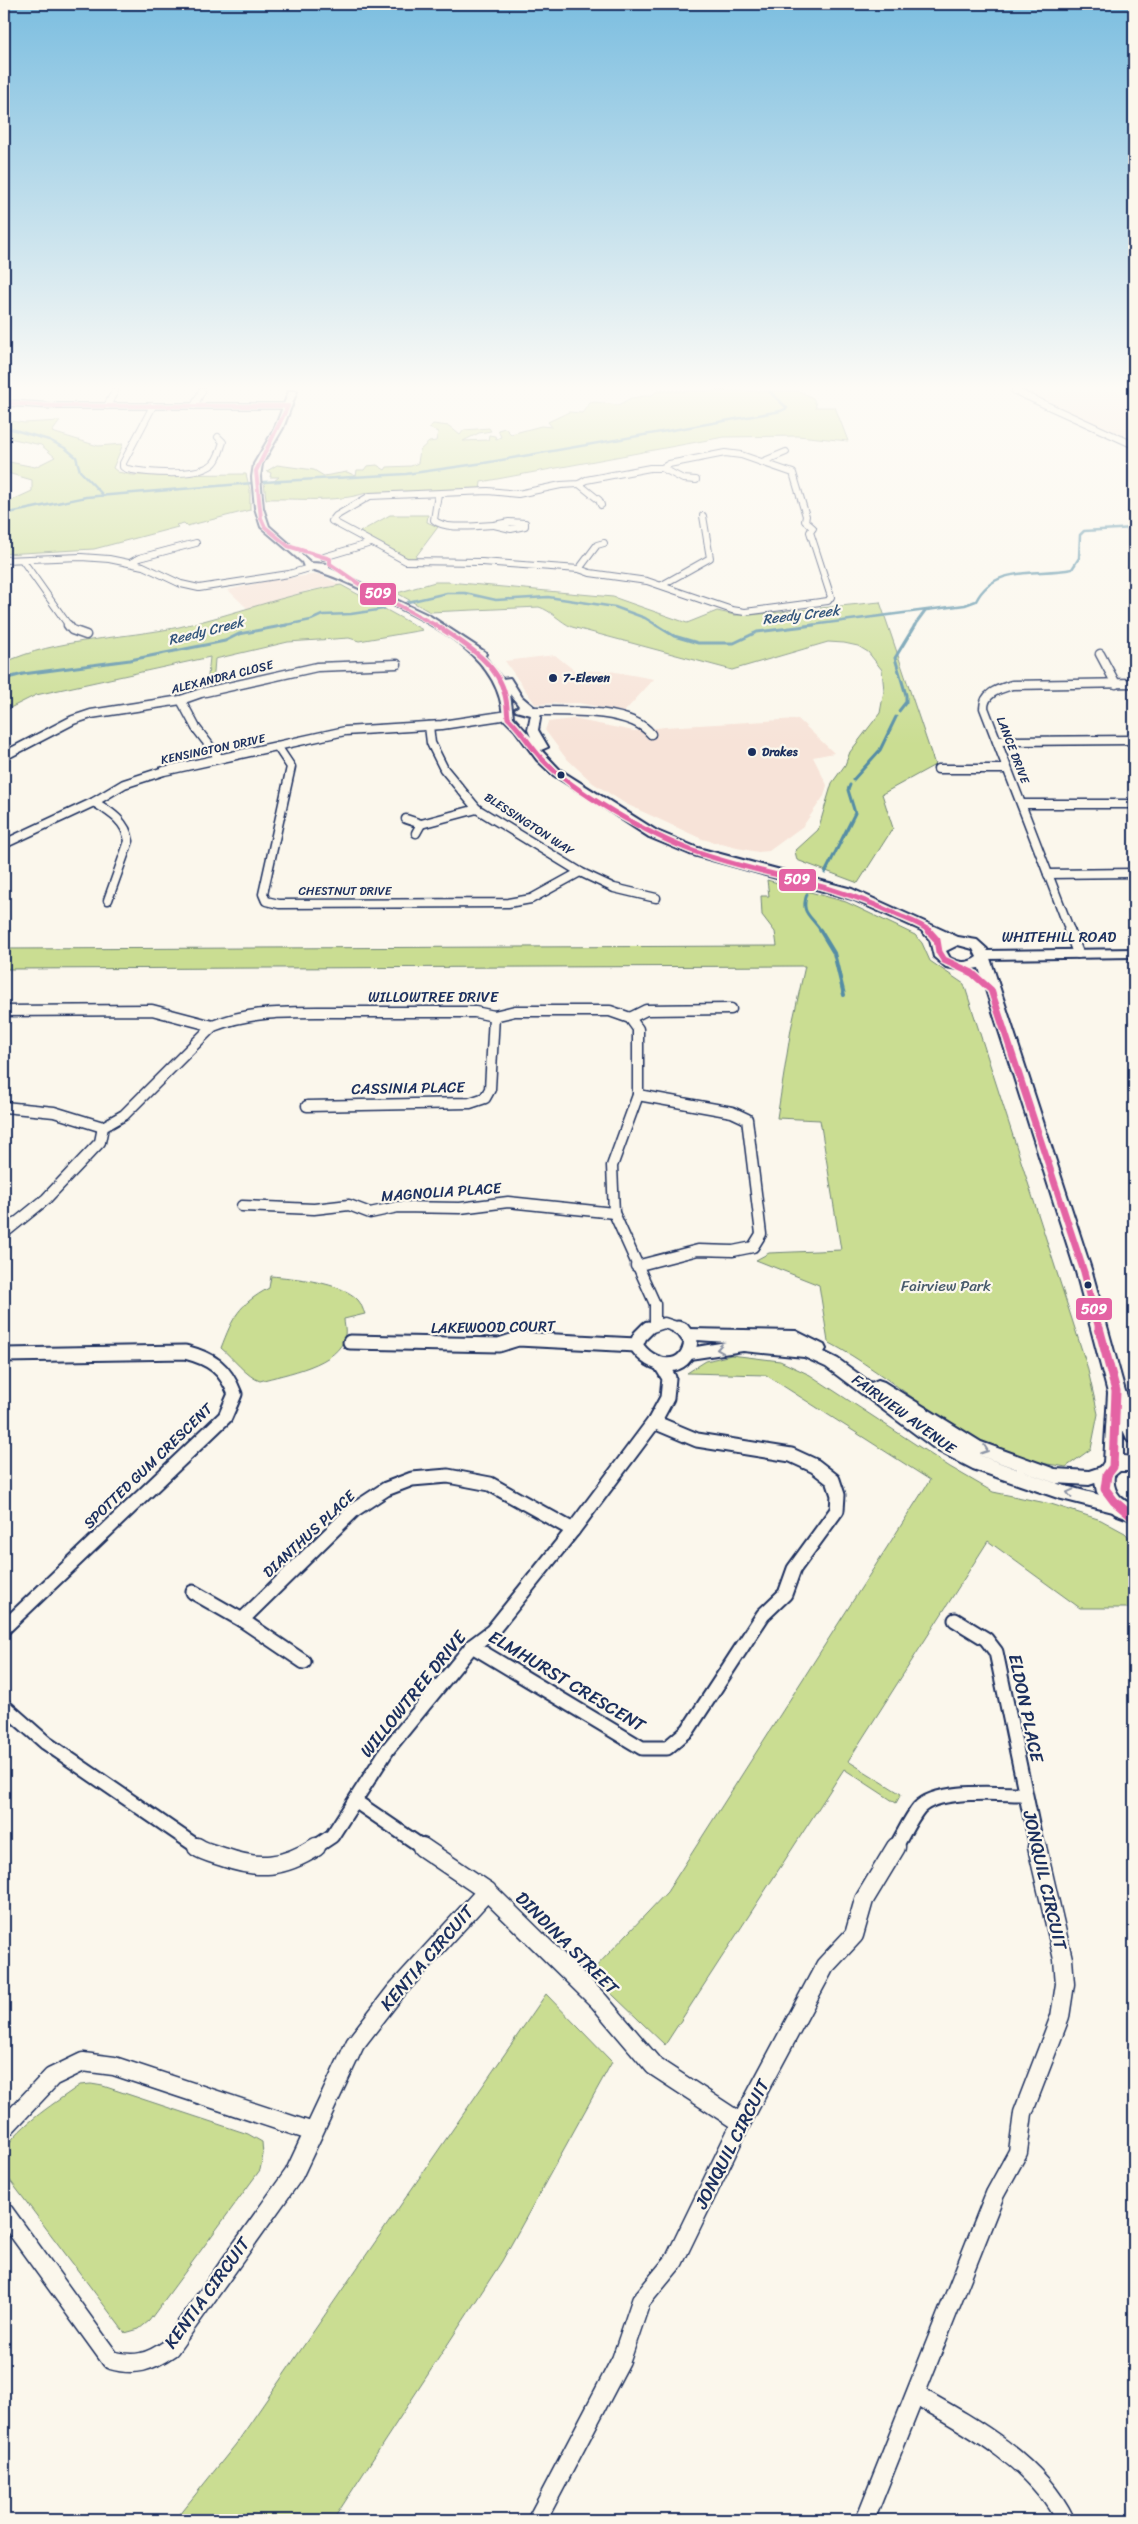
<svg xmlns="http://www.w3.org/2000/svg" width="1138" height="2524" font-family="Sriracha,sans-serif">
<style>
.built{fill:#f7e3d8}
.green{fill:#cadd92;stroke:#728678}
.lines{fill:none;stroke-linecap:round;stroke-linejoin:round}
.stream-far2{stroke:#558da5;stroke-width:2.5}
.stream-far1{stroke:#558da5;stroke-width:3}
.stream{stroke:#558da5;stroke-width:4}
.minor-far4-casing{stroke:#1b2f5e;stroke-width:8}
.minor-far3-casing{stroke:#1b2f5e;stroke-width:11}
.minor-far2-casing{stroke:#1b2f5e;stroke-width:13}
.minor-far1-casing{stroke:#1b2f5e;stroke-width:17}
.minor-casing{stroke:#1b2f5e;stroke-width:21}
.tertiary-casing{stroke:#1b2f5e;stroke-width:4}
.secondary-casing{stroke:#1b2f5e;stroke-width:4}
.minor-far4{stroke:#fbf7ec;stroke-width:6}
.minor-far3{stroke:#fbf7ec;stroke-width:8}
.minor-far2{stroke:#fbf7ec;stroke-width:10}
.minor-far1{stroke:#fbf7ec;stroke-width:13}
.minor{stroke:#fbf7ec;stroke-width:18}
.tertiary{fill:#fbf7ec;fill-rule:evenodd}
.secondary{fill:#fbf7ec;fill-rule:evenodd}
.bus-1-far3-casing{stroke:#fbf7ec;stroke-width:5.5}
.bus-1-far2-casing{stroke:#fbf7ec;stroke-width:8}
.bus-1-far1-casing{stroke:#fbf7ec;stroke-width:10}
.bus-1-casing{stroke:#fbf7ec;stroke-width:12}
.bus-1-far3{stroke:#e463a4;stroke-width:4}
.bus-1-far2{stroke:#e463a4;stroke-width:5}
.bus-1-far1{stroke:#e463a4;stroke-width:7}
.bus-1{stroke:#e463a4;stroke-width:9}
.oneway{stroke:#8b93a5}
.poi-dot{fill:#1b2f5e;stroke:#fbf7ec;stroke-width:2}
.labels{text-anchor:middle;dominant-baseline:central;stroke-width:4.5;stroke-linejoin:round;paint-order:stroke}
.far-street-label{font-size:12px;fill:#1b2f5e;stroke:#fbf7ec}
.far-poi-label{font-size:12px;font-weight:bold;fill:#1b2f5e;stroke:#fbf7ec;text-anchor:start}
.far-water-label{font-size:14px;font-style:italic;fill:#33567c;stroke:#fbf7ec}
.street-label{font-size:15px;fill:#1b2f5e;stroke:#fbf7ec}
.park-label{font-size:15px;fill:#475a6b;stroke:#fbf7ec}
.near-street-label{font-size:18px;fill:#1b2f5e;stroke:#fbf7ec}
.line-badge{stroke:#fbf7ec;stroke-width:2}
.badge-label{font-size:14px;text-anchor:middle;font-weight:bold;fill:#fff}
</style>
<rect width="100%" height="100%" fill="#fbf7ec"/>
<filter id="ink" filterUnits="userSpaceOnUse"><feTurbulence type="fractalNoise" baseFrequency=".02" numOctaves="2"/><feDisplacementMap in="SourceGraphic" scale="10" xChannelSelector="R" yChannelSelector="G"/><feConvolveMatrix kernelMatrix="1 2 1 2 8 2 1 2 1" color-interpolation-filters="sRGB"/></filter>
<g filter="url(#ink)">
<!-- built -->
<g class="built">
<path d="M 1024,391 L 1134,391 L 1134,440 L 1093,422 Z"/>
<path d="M 319,574 L 341,585 L 310,590 L 248,609 L 228,590 L 267,581 Z"/>
<path d="M 555,655 L 575,671 L 610,671 L 654,679 L 624,712 L 579,703 L 535,704 L 505,661 Z"/>
<path d="M 573,719 L 634,731 L 665,727 L 798,719 L 834,753 L 813,757 L 827,785 L 824,796 L 803,826 L 769,851 L 758,852 L 737,848 L 702,839 L 626,804 L 593,783 L 565,757 L 545,730 L 548,722 Z"/>
</g>
<!-- green -->
<g class="green">
<path d="M 657,391 L 799,391 L 813,398 L 816,405 L 815,407 L 835,407 L 848,441 L 798,436 L 724,437 L 481,482 L 480,490 L 366,493 C 335,503 299,498 266,499 L 264,482 L 274,481 L 279,477 L 270,477 L 271,473 L 267,471 L 277,465 L 314,470 L 324,476 L 347,472 L 356,476 L 357,470 L 364,470 L 367,466 L 377,465 L 385,470 L 387,467 L 411,466 L 418,463 L 420,450 L 429,442 L 436,441 L 438,432 L 429,428 L 433,424 L 449,426 L 460,435 L 464,430 L 489,428 L 491,431 L 479,433 L 463,441 L 488,440 L 489,435 L 495,436 L 496,439 L 501,437 L 498,430 L 505,428 L 511,434 L 541,426 L 552,427 L 548,422 L 569,412 L 582,413 L 590,403 L 595,402 L 618,405 L 631,398 L 652,395 Z"/>
<path d="M 4,420 L 24,423 L 60,421 L 52,432 L 98,446 L 123,444 L 113,468 L 118,472 L 132,475 L 246,474 L 250,490 L 250,510 L 187,526 L 184,523 L 176,525 L 178,527 L 94,549 L 4,554 L 4,504 L 32,491 L 32,480 L 4,472 L 4,461 L 35,467 L 55,457 L 41,445 L 4,437 Z"/>
<path d="M 390,515 L 428,515 L 427,522 L 438,527 L 414,559 L 405,558 L 358,533 Z"/>
<path d="M 435,582 L 448,582 L 613,597 L 687,623 L 717,611 L 735,615 L 750,615 L 880,602 L 935,765 L 882,794 L 893,828 L 858,883 L 797,860 L 795,851 L 818,830 L 832,783 L 845,765 L 850,752 L 880,713 L 884,691 L 882,670 L 868,652 L 858,646 L 844,643 L 828,642 L 732,670 L 572,627 C 560,622 552,611 539,607 L 430,612 L 397,593 Z"/>
<path d="M 341,585 L 423,630 L 359,641 L 349,638 L 288,642 L 215,659 L 213,685 L 207,686 L 210,657 L 36,695 L 4,711 L 4,663 C 56,638 123,639 179,627 C 233,615 286,594 341,585 Z"/>
<path d="M 767,880 L 846,902 L 915,935 L 922,943 L 930,961 L 964,984 L 1087,1366 L 1098,1414 L 1091,1449 L 1066,1467 C 1051,1464 1032,1463 1017,1458 C 947,1433 893,1376 828,1342 L 819,1285 L 756,1260 L 769,1253 L 841,1250 L 820,1120 L 777,1118 L 791,1029 L 805,966 L 4,969 L 4,949 L 777,946 L 775,932 L 762,915 L 761,896 L 769,896 Z"/>
<path d="M 271,1276 C 293,1278 342,1282 358,1300 C 361,1303 363,1310 365,1314 L 344,1319 C 344,1324 346,1330 345,1335 C 341,1365 284,1374 260,1381 C 247,1377 233,1358 221,1348 C 233,1317 238,1305 269,1288 Z"/>
<path d="M 731,1355 L 780,1361 L 810,1375 L 950,1467 L 993,1492 L 1051,1504 L 1101,1520 L 1125,1533 L 1134,1543 L 1134,1608 L 1080,1608 L 988,1541 L 848,1761 L 901,1794 L 896,1803 L 844,1769 L 665,2045 L 590,1973 L 667,1892 L 930,1480 L 766,1375 L 687,1373 L 706,1361 Z"/>
<path d="M 546,1994 L 612,2062 L 502,2261 L 333,2520 L 175,2520 L 236,2444 Z"/>
<path d="M 91,2084 L 103,2086 L 248,2134 L 262,2142 L 263,2155 L 260,2170 L 149,2321 L 139,2329 L 125,2333 L 6,2175 C 4,2167 2,2156 6,2148 C 19,2125 58,2101 80,2085 Z"/>
</g>
<g class="lines">
<!-- stream-far2 -->
<g class="stream-far2">
<path d="M 4,427 L 49,440 L 65,448 L 76,457 L 80,471 L 104,496"/>
<path d="M 4,514 L 86,497 L 264,482 L 406,474 L 484,463 L 781,411 L 787,408 L 769,391"/>
<path d="M 408,602 L 447,593 L 465,593 L 496,600 L 548,597 L 615,607 L 645,618 L 658,626"/>
<path d="M 281,626 L 311,620 L 322,615 L 351,614 L 384,609"/>
<path d="M 804,626 L 965,605 L 976,601 C 995,564 1037,576 1072,569 L 1079,558 L 1080,535 L 1084,531 L 1134,528"/>
<path d="M 914,626 L 925,611"/>
</g>
<!-- stream-far1 -->
<g class="stream-far1">
<path d="M 656,625 L 674,636 L 698,643 L 734,643 L 757,632 L 814,625"/>
<path d="M 4,679 L 23,674 L 130,660 L 225,641 L 239,634 L 287,625"/>
<path d="M 899,711 L 906,702 L 906,695 L 895,658 L 915,625"/>
<path d="M 853,780 L 880,750 L 896,717"/>
<path d="M 825,873 L 855,813 L 848,790 L 850,785"/>
<path d="M 807,894 C 800,914 811,915 821,931"/>
</g>
<!-- stream -->
<path class="stream" d="M 820,930 L 834,953 L 844,995"/>
<defs>
<g id="minor-far4">
<path d="M 1015,391 L 1134,445"/>
<path d="M 107,406 L 115,391"/>
<path d="M 153,406 L 123,463 L 123,467 L 127,469 C 147,473 193,477 210,466 C 218,462 220,450 223,442 L 218,437"/>
<path d="M 194,406 L 202,391"/>
<path d="M 725,453 L 741,455 L 793,473 L 806,516 L 805,521 L 813,528 L 810,532 L 831,597 L 828,601 L 745,612 L 732,610 L 647,581 L 590,573 L 579,569 L 482,562 L 406,561 L 332,521 L 336,516 L 370,496 L 488,491 L 518,494 L 561,485 L 579,484 L 586,480 L 650,468 L 662,468 L 669,464 Z"/>
<path d="M 762,462 L 786,452"/>
<path d="M 662,468 L 683,479 L 696,480"/>
<path d="M 579,484 L 599,500 L 601,505"/>
<path d="M 438,494 L 434,520 C 445,531 479,525 494,525"/>
<path d="M 509,522 L 525,523 L 525,526 L 511,529 L 494,525 Z"/>
<path d="M 324,557 L 371,543"/>
<path d="M 4,560 L 81,557 L 109,559 L 143,566 L 181,584 L 199,588 L 289,574 L 313,567"/>
<path d="M 23,561 L 69,626"/>
<path d="M 130,563 L 139,558 L 196,543"/>
<path d="M 579,569 L 597,545 L 604,543"/>
<path d="M 662,585 L 710,558 L 703,516"/>
</g>
<g id="minor-far3">
<path d="M 68,625 L 72,630 L 86,635"/>
<path d="M 1100,654 L 1116,684"/>
<path d="M 181,700 L 196,728 L 219,758"/>
<path d="M 533,711 C 564,711 631,708 651,734"/>
<path d="M 429,726 L 431,743 L 444,769 L 477,809 L 580,872 L 614,888 L 656,898"/>
<path d="M 997,741 L 1134,740"/>
<path d="M 277,746 L 291,767 L 263,894 L 266,901 L 279,904 L 508,903 L 531,899 L 580,872"/>
<path d="M 4,756 L 73,720 L 91,714 L 181,700 L 201,693 L 317,667 L 397,664"/>
<path d="M 938,769 L 1007,769"/>
<path d="M 94,802 C 110,812 126,821 129,841 L 108,900"/>
<path d="M 1022,804 L 1134,804"/>
<path d="M 406,819 L 421,824 L 416,833"/>
<path d="M 421,824 L 477,809"/>
<path d="M 4,844 L 94,802 L 124,784 L 164,771 L 345,731 L 442,725 L 508,715"/>
<path d="M 1048,874 L 1134,873"/>
<path d="M 1070,931 L 984,708 C 984,692 1000,689 1012,685 L 1134,683"/>
</g>
<g id="minor-far2">
<path d="M 1069,930 L 1078,953"/>
<path d="M 4,1011 L 152,1010 L 213,1026"/>
<path d="M 630,1018 L 646,1010 L 731,1009"/>
<path d="M 307,1106 L 470,1103 L 485,1098 L 490,1089 L 494,1016"/>
<path d="M 4,1107 L 54,1112 L 103,1127"/>
<path d="M 242,1206 L 314,1209 L 349,1205 L 370,1213 L 398,1207 L 460,1208 L 508,1202 L 614,1213"/>
<path d="M 4,1233 L 46,1199 L 100,1142 L 103,1127 L 124,1115 L 213,1026 C 253,1010 295,1012 337,1012 C 383,1012 429,1012 475,1012 L 494,1016 L 515,1011 L 610,1011 L 630,1018 L 638,1029 L 638,1095 L 612,1166 L 614,1213 L 655,1304 L 655,1324"/>
<path d="M 636,1266 L 698,1250 L 733,1251 L 753,1247 L 761,1234 L 747,1119 L 732,1112 L 638,1095"/>
<path d="M 646,1329 L 664,1323 L 682,1329"/>
</g>
<g id="minor-far1">
<path d="M 648,1328 L 640,1336 L 636,1345 C 650,1369 687,1375 691,1341 L 682,1329 L 678,1328"/>
<path d="M 350,1342 L 499,1345 L 518,1339 L 636,1345"/>
<path d="M 4,1355 L 185,1352 C 212,1359 225,1368 235,1394 L 225,1417 L 4,1628"/>
<path d="M 193,1592 L 242,1620 L 304,1662"/>
<path d="M 242,1620 L 354,1510 L 386,1489 L 412,1479 L 448,1476 L 490,1484 L 573,1530"/>
<path d="M 955,1620 L 986,1639 L 996,1652 L 1037,1848"/>
<path d="M 472,1646 L 642,1748 L 667,1748 L 688,1730 L 763,1615 L 785,1594 L 794,1569 L 837,1510 L 838,1495 L 833,1480 L 815,1466 L 791,1455 L 697,1440 L 654,1422"/>
<path d="M 4,1706 L 46,1743 L 199,1848"/>
<path d="M 355,1801 L 424,1848"/>
<path d="M 314,1848 L 332,1836 L 388,1749 L 472,1646 L 492,1631 L 573,1530 L 654,1422 L 667,1398 L 669,1378 L 661,1365"/>
<path d="M 895,1848 C 903,1835 910,1819 919,1808 C 937,1788 999,1794 1025,1794"/>
</g>
<g id="minor">
<path d="M 197,1847 C 204,1852 214,1854 223,1857 C 259,1870 283,1868 316,1847"/>
<path d="M 422,1847 L 487,1891 L 598,2000 L 654,2066 L 741,2123"/>
<path d="M 4,2128 L 52,2077 L 83,2062 L 114,2066 L 313,2132"/>
<path d="M 4,2212 L 111,2360 C 135,2367 150,2362 170,2348 L 294,2174 L 355,2044 L 396,1991 L 487,1891"/>
<path d="M 916,2395 C 971,2426 1037,2462 1065,2520"/>
<path d="M 537,2520 L 621,2360 L 641,2301 L 674,2261 L 741,2123 L 825,1966 L 854,1935 L 864,1900 L 896,1847"/>
<path d="M 865,2520 L 995,2194 L 1018,2152 L 1023,2113 L 1060,2017 L 1065,1984 L 1063,1959 L 1037,1847"/>
</g>
<g id="tertiary">
<path d="M 5,401 L 54,404 L 288,404 L 292,406 L 288,408 L 54,408 L 8,405 Z"/>
<path d="M 1134,949 L 1134,957 L 984,959 L 978,955 L 984,951 Z"/>
<path d="M 688,1329 L 796,1331 L 824,1345 L 826,1349 L 824,1352 L 838,1359 L 871,1383 L 878,1380 L 884,1382 L 981,1442 L 1055,1469 L 1089,1471 L 1107,1465 L 1113,1467 L 1115,1472 L 1113,1477 L 1089,1485 L 1055,1483 L 973,1453 L 1058,1484 L 1123,1501 L 1126,1506 L 1123,1511 L 1117,1513 L 1058,1498 L 973,1469 L 938,1451 L 826,1367 L 804,1357 L 743,1351 L 690,1359 L 684,1357 L 682,1353 L 684,1349 L 726,1342 L 682,1339 L 680,1335 L 682,1331 Z"/>
</g>
<path id="secondary" d="M 289,391 L 297,391 L 283,428 L 262,464 L 260,477 L 263,508 L 269,526 L 311,563 L 329,564 L 329,568 L 430,616 L 485,652 L 486,654 L 484,656 L 502,679 L 510,678 L 522,697 L 541,713 L 538,730 L 548,747 L 541,750 L 560,770 L 657,831 L 698,848 L 852,889 L 958,937 L 977,940 L 987,949 L 1092,1272 L 1125,1391 L 1134,1411 L 1134,1443 L 1128,1441 L 1123,1430 L 1123,1456 L 1134,1457 L 1134,1471 L 1120,1471 L 1114,1476 C 1112,1491 1121,1500 1134,1505 L 1134,1521 L 1115,1514 L 1106,1506 L 1097,1492 L 1095,1482 L 1096,1474 L 1104,1462 L 1108,1393 L 1076,1272 L 979,968 L 963,970 L 946,967 L 934,957 L 930,940 L 921,930 L 852,899 L 690,854 L 649,837 L 552,774 L 537,760 L 515,730 L 503,718 C 501,655 430,623 381,599 C 356,586 331,574 304,567 L 302,562 L 261,527 L 255,508 L 252,477 L 254,464 L 275,428 ZM 510,694 L 519,706 L 515,709 L 516,711 L 531,715 L 528,730 L 531,737 L 513,717 ZM 958,945 L 973,949 L 977,957 C 968,964 959,963 950,958 L 946,951 Z"/>
</defs>
<!-- minor-far4 casing -->
<use href="#minor-far4" class="minor-far4-casing"/>
<!-- minor-far3 casing -->
<use href="#minor-far3" class="minor-far3-casing"/>
<!-- minor-far2 casing -->
<use href="#minor-far2" class="minor-far2-casing"/>
<!-- minor-far1 casing -->
<use href="#minor-far1" class="minor-far1-casing"/>
<!-- minor casing -->
<use href="#minor" class="minor-casing"/>
<!-- tertiary casing -->
<use href="#tertiary" class="tertiary-casing"/>
<!-- secondary casing -->
<use href="#secondary" class="secondary-casing"/>
<!-- minor-far4 -->
<use href="#minor-far4" class="minor-far4"/>
<!-- minor-far3 -->
<use href="#minor-far3" class="minor-far3"/>
<!-- minor-far2 -->
<use href="#minor-far2" class="minor-far2"/>
<!-- minor-far1 -->
<use href="#minor-far1" class="minor-far1"/>
<!-- minor -->
<use href="#minor" class="minor"/>
<!-- tertiary -->
<use href="#tertiary" class="tertiary"/>
<!-- secondary -->
<use href="#secondary" class="secondary"/>
<defs>
<g id="bus-1-far3">
<path d="M 8,403 L 54,406 L 288,406"/>
<path d="M 288,406 L 256,471 L 261,518 L 265,527 L 288,546 L 330,559 L 330,564 L 359,584 L 437,626"/>
</g>
<path id="bus-1-far2" d="M 436,625 C 461,642 498,662 505,695 C 507,702 507,710 508,718 C 521,730 530,746 542,759 C 573,792 650,835 693,851 C 760,875 831,882 895,914 C 906,919 920,923 929,931"/>
<path id="bus-1-far1" d="M 928,930 L 937,940 L 939,952 L 944,960 L 972,973 L 991,990 L 1084,1272 L 1099,1329"/>
<path id="bus-1" d="M 1099,1328 L 1116,1391 L 1113,1467 L 1107,1475 L 1105,1489 L 1114,1501 L 1134,1518"/>
</defs>
<!-- bus-1-far3 casing -->
<use href="#bus-1-far3" class="bus-1-far3-casing"/>
<!-- bus-1-far2 casing -->
<use href="#bus-1-far2" class="bus-1-far2-casing"/>
<!-- bus-1-far1 casing -->
<use href="#bus-1-far1" class="bus-1-far1-casing"/>
<!-- bus-1 casing -->
<use href="#bus-1" class="bus-1-casing"/>
<!-- bus-1-far3 -->
<use href="#bus-1-far3" class="bus-1-far3"/>
<!-- bus-1-far2 -->
<use href="#bus-1-far2" class="bus-1-far2"/>
<!-- bus-1-far1 -->
<use href="#bus-1-far1" class="bus-1-far1"/>
<!-- bus-1 -->
<use href="#bus-1" class="bus-1"/>
</g>
<!-- one-way arrows -->
<defs><path id="oneway-chevron" d="M-2-3.5L2.5 0L-2 3.5" fill="none" stroke-width="1.6" stroke-linecap="round" stroke-linejoin="round" transform="scale(1.25)"/></defs>
<g class="oneway">
<use href="#oneway-chevron" transform="translate(720 1349) rotate(171)"/>
<use href="#oneway-chevron" transform="translate(985 1450) rotate(20)"/>
<use href="#oneway-chevron" transform="translate(1070 1493) rotate(-167)"/>
</g>
</g>
<!-- sky -->
<linearGradient id="sky" x2="0" y2="1"><stop stop-color="#7cbee0"/><stop offset="0.52" stop-color="#fdfbf6"/><stop offset="1" stop-color="#fdfbf6" stop-opacity="0"/></linearGradient>
<rect width="1138" height="745" fill="url(#sky)"/>
<!-- markers -->
<g class="poi-dot">
<circle cx="553" cy="678" r="5"/>
<circle cx="752" cy="752" r="5"/>
<circle cx="561" cy="775" r="4.5"/>
<circle cx="1088" cy="1285" r="4.5"/>
</g>
<g class="labels">
<!-- far-street labels -->
<g class="far-street-label">
<text transform="translate(222 677) rotate(-14)">ALEXANDRA CLOSE</text>
<text transform="translate(213 749) rotate(-12)">KENSINGTON DRIVE</text>
<text transform="translate(1013 750) rotate(69)">LANCE DRIVE</text>
<text transform="translate(529 824) rotate(33)">BLESSINGTON WAY</text>
<text x="345" y="891">CHESTNUT DRIVE</text>
</g>
<!-- far-poi labels -->
<g class="far-poi-label">
<text x="563" y="678">7-Eleven</text>
<text x="762" y="752">Drakes</text>
</g>
<!-- far-water labels -->
<g class="far-water-label">
<text transform="translate(801 615) rotate(-7)">Reedy Creek</text>
<text transform="translate(206 631) rotate(-14)">Reedy Creek</text>
</g>
<!-- street labels -->
<g class="street-label">
<text x="1059" y="937">WHITEHILL ROAD</text>
<text x="433" y="997">WILLOWTREE DRIVE</text>
<text transform="translate(408 1088) rotate(-1)">CASSINIA PLACE</text>
<text transform="translate(441 1192) rotate(-4)">MAGNOLIA PLACE</text>
<text transform="translate(493 1327) rotate(-1)">LAKEWOOD COURT</text>
<text transform="translate(904 1414) rotate(36)">FAIRVIEW AVENUE</text>
<text transform="translate(148 1466) rotate(-44)">SPOTTED GUM CRESCENT</text>
<text transform="translate(309 1534) rotate(-43)">DIANTHUS PLACE</text>
</g>
<!-- park labels -->
<g class="park-label">
<text x="946" y="1286">Fairview Park</text>
</g>
<!-- near-street labels -->
<g class="near-street-label">
<text transform="translate(567 1681) rotate(31)">ELMHURST CRESCENT</text>
<text transform="translate(413 1694) rotate(-51)">WILLOWTREE DRIVE</text>
<text transform="translate(1026 1708) rotate(78)">ELDON PLACE</text>
<text transform="translate(1045 1880) rotate(77)">JONQUIL CIRCUIT</text>
<text transform="translate(567 1943) rotate(45)">DINDINA STREET</text>
<text transform="translate(427 1958) rotate(-49)">KENTIA CIRCUIT</text>
<text transform="translate(732 2144) rotate(-63)">JONQUIL CIRCUIT</text>
<text transform="translate(207 2293) rotate(-54)">KENTIA CIRCUIT</text>
</g>
</g>
<g class="line-badge">
<rect x="359" y="582" width="38" height="24" rx="5" fill="#e463a4"/>
<rect x="778" y="868" width="39" height="24" rx="5" fill="#e463a4"/>
<rect x="1075" y="1297" width="38" height="24" rx="5" fill="#e463a4"/>
</g>
<g class="badge-label">
<text x="378" y="598">509</text>
<text x="797" y="884">509</text>
<text x="1094" y="1314">509</text>
</g>
<!-- margin -->
<rect width="1138" height="2524" fill="none" stroke="#fbf7ec" stroke-width="20"/>
<rect x="10" y="10" width="1118" height="2504" fill="none" stroke="#1b2f5e" stroke-width="2" filter="url(#ink)"/>
</svg>
